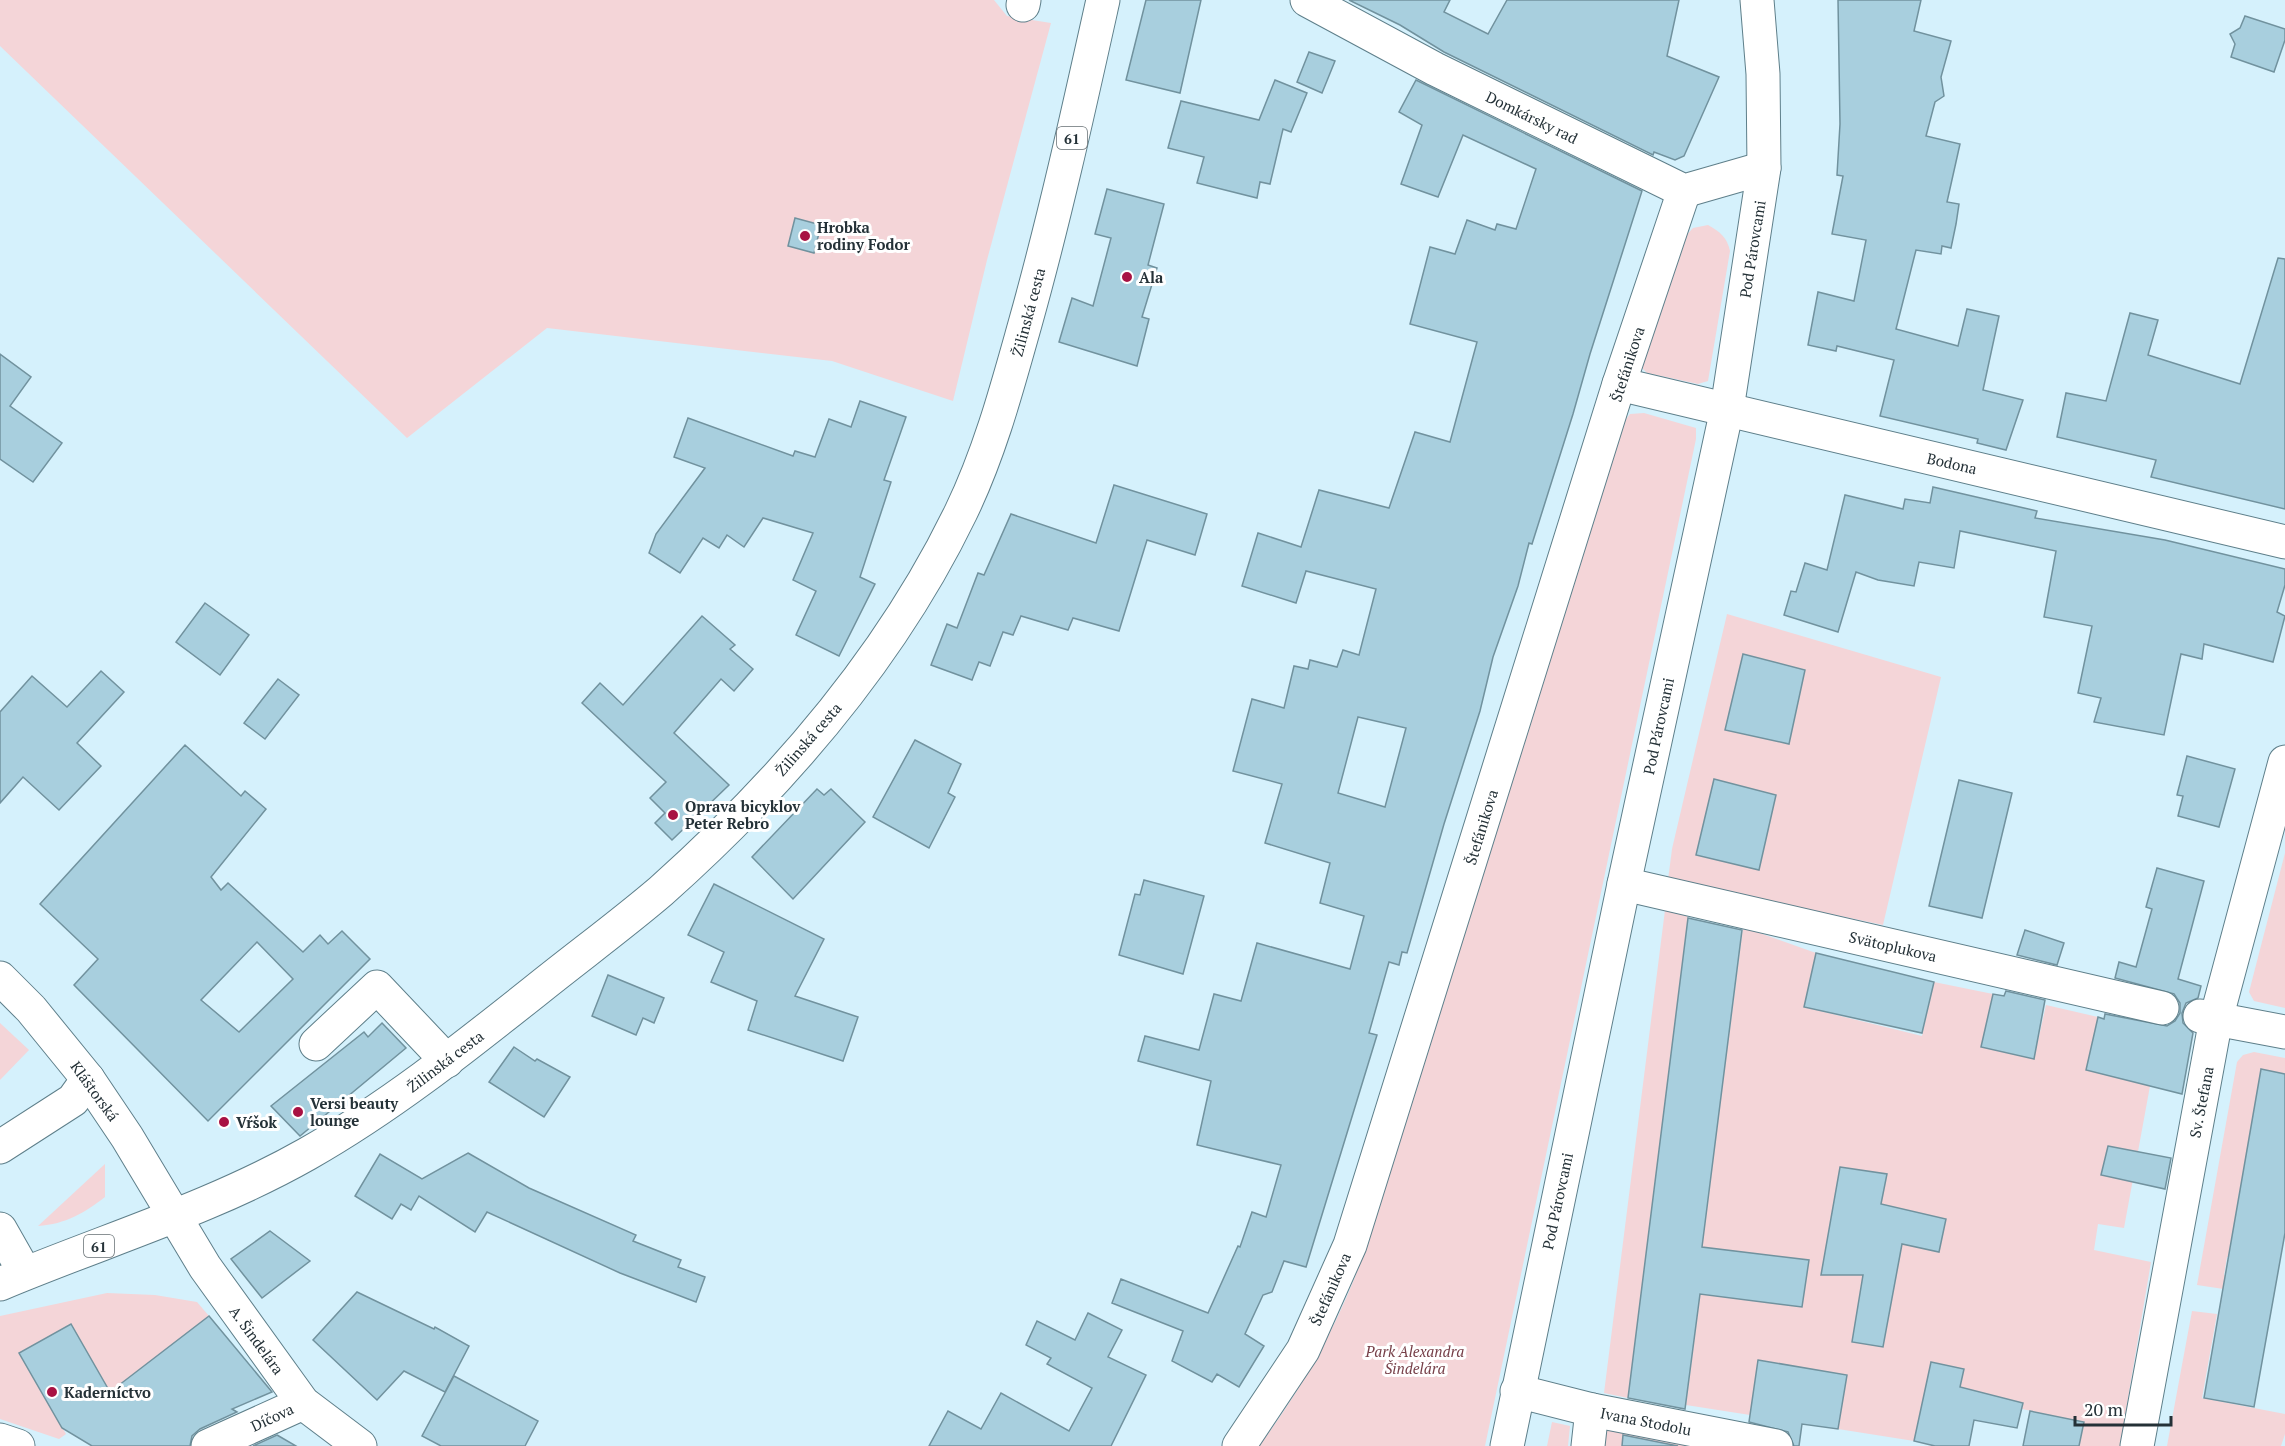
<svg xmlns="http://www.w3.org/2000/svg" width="2285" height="1446" font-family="'PT Serif',serif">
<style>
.green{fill:#f4d5d8}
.building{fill:#a8cfde;stroke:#71929e;stroke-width:1.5;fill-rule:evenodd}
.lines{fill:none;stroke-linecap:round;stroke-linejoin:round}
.minor-casing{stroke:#5e7f8a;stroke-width:35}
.major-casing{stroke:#5e7f8a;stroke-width:35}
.minor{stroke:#fff;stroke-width:33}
.major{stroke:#fff;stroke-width:33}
.poi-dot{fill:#a81243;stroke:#fff;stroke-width:2}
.labels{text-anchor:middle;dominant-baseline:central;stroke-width:6;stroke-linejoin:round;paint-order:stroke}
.shield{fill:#fff;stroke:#666f73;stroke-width:1.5}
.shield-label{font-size:14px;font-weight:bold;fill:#243137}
.street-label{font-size:15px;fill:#243137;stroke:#fff}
.poi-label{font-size:15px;font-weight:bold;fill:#243137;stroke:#fff;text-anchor:start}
.park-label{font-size:15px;font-style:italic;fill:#763f48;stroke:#fff}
</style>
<rect width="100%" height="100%" fill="#d5f1fc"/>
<!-- green -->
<g class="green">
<path d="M 0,0 L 994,0 L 1007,16 L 1051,23 L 987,260 L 953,401 L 832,361 L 547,328 L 407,438 L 0,46 Z"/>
<path d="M 1708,225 C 1720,232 1727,237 1730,251 L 1708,381 L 1698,384 L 1647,373 L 1642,368 L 1644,358 L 1681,241 L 1693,228 Z"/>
<path d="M 1644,413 L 1696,428 L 1696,439 L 1485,1446 L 1259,1446 C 1298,1394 1331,1337 1355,1277 L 1623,423 L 1630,414 Z"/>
<path d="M 1727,614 L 1941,677 L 1883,925 L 1668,880 L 1672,849 Z"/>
<path d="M 2285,853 L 2285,1008 L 2254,1001 L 2249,992 Z"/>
<path d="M 1665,910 L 1688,915 L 1676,1023 L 1730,1029 L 1743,927 L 1816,953 L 1804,1007 L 1922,1036 L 1934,982 L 1993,994 L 1981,1047 L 2034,1059 L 2046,1005 L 2098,1017 L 2086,1070 L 2150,1086 L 2124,1228 L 2098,1224 L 2094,1250 L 2151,1262 L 2120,1446 L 2079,1446 L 2083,1422 L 2022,1409 L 2023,1403 L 1990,1395 L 1959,1395 L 1964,1369 L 1932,1362 L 1914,1441 L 1838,1429 L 1847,1375 L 1759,1360 L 1750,1415 L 1686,1405 L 1694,1344 L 1637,1334 L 1628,1398 L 1604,1393 Z"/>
<path d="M 0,1023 L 29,1050 L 0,1080 Z"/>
<path d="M 2254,1052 L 2285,1058 L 2285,1200 L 2239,1192 L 2229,1257 L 2227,1257 L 2224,1275 L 2276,1285 L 2270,1296 L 2197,1285 L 2237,1062 L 2243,1055 Z"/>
<path d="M 105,1164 L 105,1197 C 84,1213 66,1224 38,1226 Z"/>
<path d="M 107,1293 L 155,1295 L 197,1302 L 209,1316 L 122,1384 L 109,1390 L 71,1324 L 19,1353 L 66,1434 L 59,1439 L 0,1419 L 0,1316 Z"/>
<path d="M 2192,1311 L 2217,1314 L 2202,1398 L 2285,1414 L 2285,1434 L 2281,1446 L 2167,1446 Z"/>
<path d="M 1552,1422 L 1570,1426 L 1568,1446 L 1547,1446 Z"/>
<path d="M 1601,1426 L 1702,1446 L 1599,1446 Z"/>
</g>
<!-- building -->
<g class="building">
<path d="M 1146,0 L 1201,0 L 1180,93 L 1126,80 Z"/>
<path d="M 1349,0 L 1450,0 L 1444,12 L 1488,34 L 1507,0 L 1679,0 L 1667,56 L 1719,77 L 1684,156 L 1675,160 L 1654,152 L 1653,155 L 1444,52 L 1400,25 Z"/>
<path d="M 1838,0 L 1921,0 L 1914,31 L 1951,41 L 1941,77 L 1944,96 L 1935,102 L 1926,136 L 1960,144 L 1947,202 L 1959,204 L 1956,224 L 1951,248 L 1942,246 L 1941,254 L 1916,250 L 1896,329 L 1958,346 L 1967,309 L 1999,316 L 1983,390 L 2023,400 L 2006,450 L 1977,443 L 1978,439 L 1880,416 L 1894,360 L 1837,346 L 1836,351 L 1808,345 L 1818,292 L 1854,301 L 1866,240 L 1832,234 L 1843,176 L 1837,175 L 1840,124 Z"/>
<path d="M 2245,16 L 2285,29 L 2285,40 L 2274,72 L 2231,57 L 2235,44 L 2230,34 L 2240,28 Z"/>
<path d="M 1309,52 L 1335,61 L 1322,93 L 1297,82 Z"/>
<path d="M 1275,80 L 1307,93 L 1291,132 L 1283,129 L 1270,184 L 1260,182 L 1257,198 L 1197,183 L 1204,157 L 1168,148 L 1181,101 L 1259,120 Z"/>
<path d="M 1416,80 L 1642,191 L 1590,354 L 1573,414 L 1532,544 L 1529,543 L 1518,586 L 1493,657 L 1480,711 L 1444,824 L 1407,953 L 1402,952 L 1399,965 L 1389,962 L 1369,1033 L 1377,1035 L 1306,1267 L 1284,1261 L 1272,1292 L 1263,1295 L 1245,1334 L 1264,1346 L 1239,1387 L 1217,1374 L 1212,1382 L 1172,1361 L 1183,1331 L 1112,1303 L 1121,1279 L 1208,1313 L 1238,1246 L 1240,1247 L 1252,1212 L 1266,1217 L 1281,1165 L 1197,1145 L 1211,1081 L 1138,1061 L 1145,1036 L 1199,1050 L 1214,994 L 1241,1001 L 1257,943 L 1350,969 L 1364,916 L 1320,903 L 1330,863 L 1265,843 L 1282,784 L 1233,771 L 1252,699 L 1284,708 L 1294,666 L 1308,669 L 1310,660 L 1337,667 L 1343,650 L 1359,655 L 1376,589 L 1306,571 L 1296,603 L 1242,586 L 1258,533 L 1301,547 L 1319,490 L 1389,508 L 1415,432 L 1450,442 L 1477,342 L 1410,324 L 1430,247 L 1455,254 L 1467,220 L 1495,230 L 1497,224 L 1516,229 L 1536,169 L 1463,135 L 1438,197 L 1401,184 L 1422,125 L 1399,112 ZM 1358,717 L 1406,728 L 1385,807 L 1338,793 Z"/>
<path d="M 1107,189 L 1164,204 L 1148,265 L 1157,268 L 1142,317 L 1149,319 L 1137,366 L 1059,342 L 1072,298 L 1093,306 L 1111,238 L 1095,234 Z"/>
<path d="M 795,218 L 821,225 L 814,253 L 788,246 Z"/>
<path d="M 2278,258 L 2285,259 L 2285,509 L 2151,477 L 2156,460 L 2057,437 L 2066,393 L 2106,401 L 2130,313 L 2158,320 L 2148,355 L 2240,384 Z"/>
<path d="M 0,354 L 31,377 L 10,406 L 62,443 L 33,482 L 0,459 Z"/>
<path d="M 860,401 L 906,417 L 884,480 L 891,482 L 860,577 L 875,584 L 839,656 L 796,635 L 816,591 L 793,580 L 813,533 L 763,518 L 744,547 L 727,535 L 719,548 L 703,538 L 680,573 L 649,553 L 656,534 L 705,468 L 674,457 L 688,418 L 793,456 L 795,451 L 815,457 L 829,419 L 851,427 Z"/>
<path d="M 1114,485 L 1207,514 L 1195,555 L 1147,540 L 1119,631 L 1073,618 L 1068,630 L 1021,616 L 1013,635 L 1003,632 L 990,666 L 979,662 L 972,680 L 931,665 L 947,624 L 957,628 L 978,573 L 984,575 L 1011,514 L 1096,543 Z"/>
<path d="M 1933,487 L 2037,511 L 2035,518 L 2165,540 L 2285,569 L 2285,585 L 2277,612 L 2285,616 L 2273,662 L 2204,644 L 2202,659 L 2181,654 L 2164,735 L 2094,722 L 2101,698 L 2078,693 L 2092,626 L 2044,617 L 2056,551 L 1960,531 L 1954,568 L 1919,562 L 1914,586 L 1878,580 L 1856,572 L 1838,632 L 1784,615 L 1791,591 L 1796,592 L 1805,563 L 1827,570 L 1845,495 L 1903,509 L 1905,499 L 1930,503 Z"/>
<path d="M 205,603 L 249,635 L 220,675 L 176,642 Z"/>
<path d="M 702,616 L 735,645 L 730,649 L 753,669 L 734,691 L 721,679 L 674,733 L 729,785 L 672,840 L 655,823 L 665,813 L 650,798 L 666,782 L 582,703 L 600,683 L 623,705 Z"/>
<path d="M 1743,654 L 1805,670 L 1789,744 L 1725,730 Z"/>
<path d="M 101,671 L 124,692 L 77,743 L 101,766 L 59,810 L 23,777 L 0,803 L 0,712 L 32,676 L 67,707 Z"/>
<path d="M 278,679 L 299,695 L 265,739 L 244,723 Z"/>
<path d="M 915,740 L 961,764 L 948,793 L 955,797 L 929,848 L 873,817 Z"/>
<path d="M 185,745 L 241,796 L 245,791 L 266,809 L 211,877 L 221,890 L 228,883 L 303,952 L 320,935 L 328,944 L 342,931 L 370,959 L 208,1121 L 74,985 L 98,959 L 40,904 ZM 257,942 L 293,979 L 239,1032 L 201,1000 Z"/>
<path d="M 2187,756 L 2235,769 L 2219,827 L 2178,816 L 2183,796 L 2177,795 Z"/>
<path d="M 1714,779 L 1776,795 L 1759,870 L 1696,855 Z"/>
<path d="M 1959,780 L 2012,793 L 1982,918 L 1929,906 Z"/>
<path d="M 817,789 L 824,795 L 831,789 L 865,822 L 793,899 L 752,857 Z"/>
<path d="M 2157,868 L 2204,881 L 2178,979 L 2201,986 L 2198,998 L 2186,1003 L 2182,1013 L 2183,1023 L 2193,1033 L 2182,1094 L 2086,1070 L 2098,1017 L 2104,1019 L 2105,1014 L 2167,1026 L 2175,1021 L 2180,1013 L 2180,1003 L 2174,994 L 2115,978 L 2119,962 L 2136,967 L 2152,909 L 2146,907 Z"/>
<path d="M 1144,880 L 1204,896 L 1183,974 L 1119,955 L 1135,894 L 1140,895 Z"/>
<path d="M 714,884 L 824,939 L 795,996 L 858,1017 L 843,1061 L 748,1030 L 757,1001 L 711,982 L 724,952 L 688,935 Z"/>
<path d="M 1688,918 L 1742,930 L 1702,1247 L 1809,1260 L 1802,1307 L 1700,1294 L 1685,1409 L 1628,1398 Z"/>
<path d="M 2025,930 L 2064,943 L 2057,965 L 2017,955 Z"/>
<path d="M 1816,953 L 1934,982 L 1922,1033 L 1804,1007 Z"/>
<path d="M 608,975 L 664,998 L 654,1023 L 643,1018 L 636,1035 L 592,1016 Z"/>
<path d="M 2006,991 L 2045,1000 L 2034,1059 L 1981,1047 L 1993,994 L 2004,996 Z"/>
<path d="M 382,1023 L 406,1048 L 300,1136 L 271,1106 L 364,1032 L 368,1037 Z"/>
<path d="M 514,1047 L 535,1061 L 537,1059 L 570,1077 L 544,1117 L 489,1082 Z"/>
<path d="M 2261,1069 L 2285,1074 L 2285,1233 L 2254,1407 L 2204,1398 Z"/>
<path d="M 2108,1146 L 2171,1158 L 2165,1189 L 2101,1175 Z"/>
<path d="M 468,1153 L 529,1188 L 636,1235 L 633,1241 L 681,1260 L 678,1267 L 705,1277 L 696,1302 L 620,1273 L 487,1212 L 475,1232 L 419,1196 L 411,1210 L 401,1204 L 392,1219 L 355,1196 L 380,1154 L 422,1179 Z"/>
<path d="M 1840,1167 L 1887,1174 L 1881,1204 L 1946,1219 L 1939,1252 L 1902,1244 L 1883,1347 L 1852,1342 L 1863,1275 L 1821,1275 Z"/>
<path d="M 270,1231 L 310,1261 L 262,1298 L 231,1259 Z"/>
<path d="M 357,1292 L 434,1329 L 435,1327 L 469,1346 L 445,1392 L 404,1371 L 377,1400 L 313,1340 Z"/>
<path d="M 1088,1313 L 1122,1330 L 1108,1357 L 1146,1375 L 1111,1446 L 929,1446 L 948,1411 L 981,1429 L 1001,1393 L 1069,1431 L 1092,1388 L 1047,1364 L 1051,1358 L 1026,1345 L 1037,1321 L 1075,1340 Z"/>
<path d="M 209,1316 L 272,1392 L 232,1409 L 237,1412 L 200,1429 L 192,1436 L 190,1446 L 92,1446 L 62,1428 L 19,1353 L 71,1324 L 110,1392 Z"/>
<path d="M 1758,1360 L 1847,1375 L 1838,1429 L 1802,1424 L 1799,1446 L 1794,1446 L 1788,1432 L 1749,1422 Z"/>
<path d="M 1931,1362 L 1964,1369 L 1960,1387 L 2023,1403 L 2017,1428 L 1974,1420 L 1969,1446 L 1935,1446 L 1914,1441 Z"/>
<path d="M 454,1376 L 538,1421 L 525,1446 L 441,1446 L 422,1436 Z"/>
<path d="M 2030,1411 L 2084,1422 L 2079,1446 L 2023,1446 Z"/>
<path d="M 277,1435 L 296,1446 L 253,1446 Z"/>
<path d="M 1623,1435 L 1678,1446 L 1622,1446 Z"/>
</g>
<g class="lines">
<defs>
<g id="minor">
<path d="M 1307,0 L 1435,69 L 1684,191 L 1764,168"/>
<path d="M 1023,5 L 1024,0"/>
<path d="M 1619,384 L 2285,542"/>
<path d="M 1624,884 L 2162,1008"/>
<path d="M 0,978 L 31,1009 L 88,1079 L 127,1137 L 205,1267 L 303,1403 L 360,1446"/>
<path d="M 2200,1016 L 2285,1032"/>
<path d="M 316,1044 L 377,987 L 447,1061"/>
<path d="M 0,1147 L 73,1100 L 88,1079"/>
<path d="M 0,1229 L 25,1273"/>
<path d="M 1517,1391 L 1592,1410 L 1776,1446"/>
<path d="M 0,1440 L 18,1446"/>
<path d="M 208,1446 L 303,1403"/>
<path d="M 1239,1446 L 1303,1350 L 1350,1245 L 1619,384 L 1684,191"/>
<path d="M 1507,1446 L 1624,884 L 1727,409 L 1764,168 L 1763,74 L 1757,0"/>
<path d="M 1588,1446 L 1592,1410"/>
<path d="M 2137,1446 L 2216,1019 L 2285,762"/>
</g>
<path id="major" d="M 0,1284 C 102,1241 210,1209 307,1154 C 388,1108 461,1050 534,992 C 576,958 620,926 661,891 C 781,784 891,657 961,512 C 990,452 1007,388 1025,324 C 1055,217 1079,108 1103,0"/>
</defs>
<!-- minor casing -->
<use href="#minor" class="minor-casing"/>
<!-- major casing -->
<use href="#major" class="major-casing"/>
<!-- minor -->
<use href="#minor" class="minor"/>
<!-- major -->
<use href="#major" class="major"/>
</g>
<!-- markers -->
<g class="poi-dot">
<circle cx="805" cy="236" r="6"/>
<circle cx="1127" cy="277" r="6"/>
<circle cx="673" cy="815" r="6"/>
<circle cx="298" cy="1112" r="6"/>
<circle cx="224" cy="1122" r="6"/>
<circle cx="52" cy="1392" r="6"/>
</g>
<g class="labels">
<!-- shield labels -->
<g class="shield">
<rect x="1057" y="127" width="30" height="22" rx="4.5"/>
<rect x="84" y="1235" width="30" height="22" rx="4.5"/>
</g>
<g class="shield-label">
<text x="1072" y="138">61</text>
<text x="99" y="1246">61</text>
</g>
<!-- street labels -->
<g class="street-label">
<text transform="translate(1532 117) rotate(26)">Domkársky rad</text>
<text transform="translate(1752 249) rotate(-81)">Pod Párovcami</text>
<text transform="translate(1028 312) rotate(-75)">Žilinská cesta</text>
<text transform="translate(1627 364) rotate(-72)">Štefánikova</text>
<text transform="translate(1952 463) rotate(13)">Bodona</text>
<text transform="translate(1658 726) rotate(-78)">Pod Párovcami</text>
<text transform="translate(808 739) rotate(-49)">Žilinská cesta</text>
<text transform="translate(1481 827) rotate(-73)">Štefánikova</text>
<text transform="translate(1893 946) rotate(13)">Svätoplukova</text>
<text transform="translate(445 1061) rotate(-37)">Žilinská cesta</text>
<text transform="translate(95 1091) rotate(54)">Kláštorská</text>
<text transform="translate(2201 1102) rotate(-79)">Sv. Štefana</text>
<text transform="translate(1557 1201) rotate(-78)">Pod Párovcami</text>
<text transform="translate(1330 1289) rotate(-66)">Štefánikova</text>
<text transform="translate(257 1340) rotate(54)">A. Šindelára</text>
<text transform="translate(272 1417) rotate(-25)">Díčova</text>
<text transform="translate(1646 1421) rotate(11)">Ivana Stodolu</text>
</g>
<!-- poi labels -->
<g class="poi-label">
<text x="817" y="227">Hrobka<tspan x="817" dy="17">rodiny Fodor</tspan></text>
<text x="1139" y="277">Ala</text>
<text x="685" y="806">Oprava bicyklov<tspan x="685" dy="17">Peter Rebro</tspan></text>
<text x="310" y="1103">Versi beauty<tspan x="310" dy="17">lounge</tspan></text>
<text x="236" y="1122">Vŕšok</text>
<text x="64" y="1392">Kaderníctvo</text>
</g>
<!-- park labels -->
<g class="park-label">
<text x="1415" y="1351">Park Alexandra<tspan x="1415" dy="17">Šindelára</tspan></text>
</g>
</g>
<!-- scale -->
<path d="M2075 1416v9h96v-9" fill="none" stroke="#243137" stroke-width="3"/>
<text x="2084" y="1416" font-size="18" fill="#243137" stroke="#ffffff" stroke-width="4.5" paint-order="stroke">20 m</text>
</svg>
